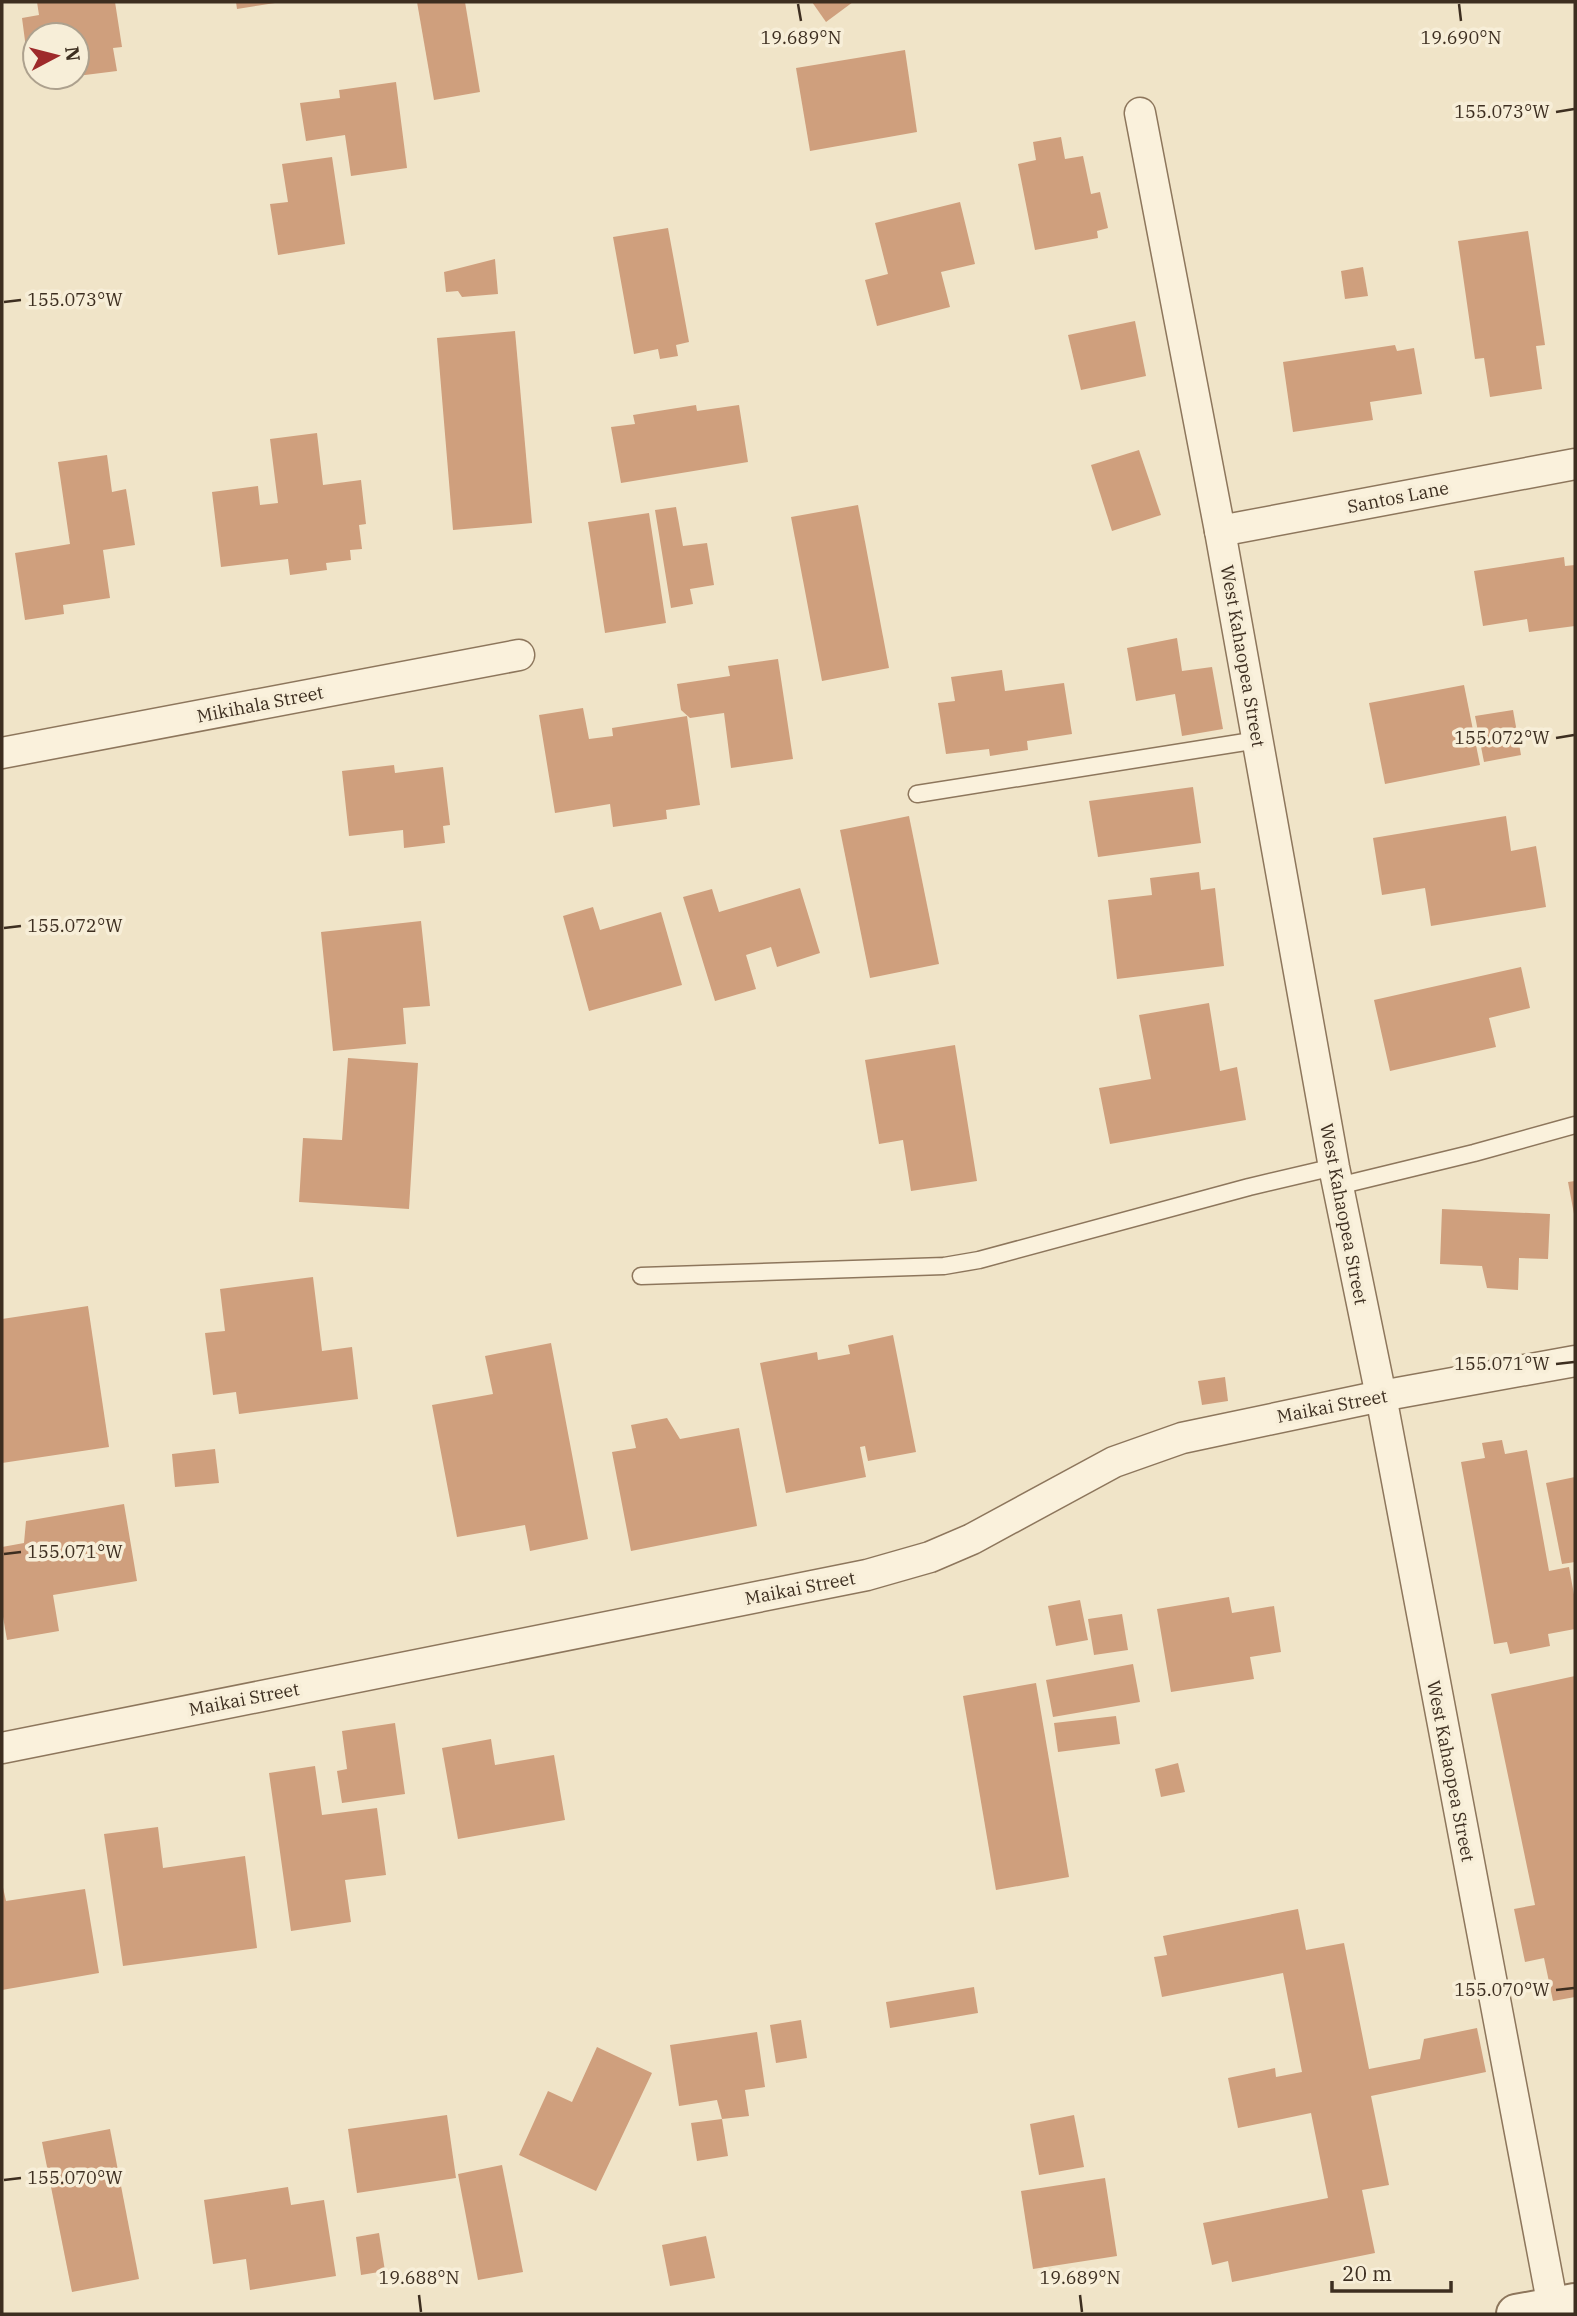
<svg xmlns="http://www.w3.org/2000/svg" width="1577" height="2316" font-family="'IBM Plex Serif',serif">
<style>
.building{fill:#cf9f7d}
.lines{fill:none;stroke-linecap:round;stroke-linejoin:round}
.service-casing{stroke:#8d765c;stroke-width:19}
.minor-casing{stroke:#8d765c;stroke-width:33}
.tertiary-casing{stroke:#8d765c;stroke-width:42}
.service{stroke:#faf1dc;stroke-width:16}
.minor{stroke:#faf1dc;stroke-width:30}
.tertiary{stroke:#faf1dc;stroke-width:38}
.ticks{fill:none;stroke:#3d2e20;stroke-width:2.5}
.labels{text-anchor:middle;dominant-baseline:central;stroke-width:7;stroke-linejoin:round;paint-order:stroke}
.street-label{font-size:18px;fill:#3d2e20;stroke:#f7eed8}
.ticks-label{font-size:18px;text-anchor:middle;fill:#3d2e20;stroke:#f7eed8;stroke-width:7;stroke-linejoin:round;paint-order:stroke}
</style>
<rect width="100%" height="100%" fill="#f0e4c8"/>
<!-- building -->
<g class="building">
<path d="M 37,2 L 115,2 L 122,47 L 113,48 L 117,71 L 77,76 L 77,35 L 35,35 L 35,70 L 29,71 L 22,18 L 39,15 Z"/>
<path d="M 236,2 L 275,2 L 275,3 L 237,9 Z"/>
<path d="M 417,2 L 465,2 L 480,92 L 434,100 Z"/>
<path d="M 812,2 L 853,2 L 826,22 Z"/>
<path d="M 905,50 L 917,132 L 810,151 L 796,68 Z"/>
<path d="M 396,82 L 407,168 L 351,176 L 345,135 L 306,141 L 300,103 L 340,98 L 339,90 Z"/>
<path d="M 1061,137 L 1065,159 L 1083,156 L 1091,194 L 1100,192 L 1108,228 L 1097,231 L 1098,238 L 1035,250 L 1018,164 L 1036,160 L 1033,142 Z"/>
<path d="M 332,157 L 345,244 L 278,255 L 270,204 L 288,202 L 282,164 Z"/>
<path d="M 960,202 L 975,264 L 941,272 L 950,307 L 877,326 L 865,280 L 888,274 L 875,223 Z"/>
<path d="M 668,228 L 689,342 L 676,345 L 678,356 L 660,359 L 658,349 L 634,354 L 613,237 Z"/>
<path d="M 1528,231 L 1545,345 L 1536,346 L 1542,389 L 1490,397 L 1484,358 L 1475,359 L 1458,241 Z"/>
<path d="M 495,259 L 498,294 L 462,297 L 458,291 L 446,292 L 444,272 Z"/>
<path d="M 1363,267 L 1368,296 L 1345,299 L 1341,271 Z"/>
<path d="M 1135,321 L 1146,376 L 1081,390 L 1068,335 Z"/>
<path d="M 515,331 L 532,523 L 453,530 L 437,338 Z"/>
<path d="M 1395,345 L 1397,351 L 1414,348 L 1422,394 L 1370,402 L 1373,420 L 1293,432 L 1283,362 Z"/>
<path d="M 696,405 L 697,411 L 739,405 L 748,462 L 621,483 L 611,427 L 635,424 L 633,415 Z"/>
<path d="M 317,433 L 323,485 L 361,480 L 366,524 L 359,525 L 362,549 L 350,550 L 351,560 L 326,563 L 327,570 L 290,575 L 288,559 L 221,567 L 212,492 L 258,486 L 260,505 L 278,503 L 270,439 Z"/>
<path d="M 1139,450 L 1161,515 L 1112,531 L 1091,465 Z"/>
<path d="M 107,455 L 112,492 L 126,489 L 135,545 L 103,550 L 110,598 L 63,605 L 64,614 L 25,620 L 15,553 L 70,544 L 58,462 Z"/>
<path d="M 858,505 L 889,668 L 822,681 L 791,517 Z"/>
<path d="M 676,507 L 683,546 L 707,543 L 714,585 L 690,589 L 693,604 L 671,608 L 655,510 Z"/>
<path d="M 649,513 L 666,623 L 605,633 L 588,522 Z"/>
<path d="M 1564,557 L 1565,566 L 1575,565 L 1575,626 L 1529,632 L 1527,619 L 1483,626 L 1474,571 Z"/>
<path d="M 1177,638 L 1182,671 L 1212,667 L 1223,729 L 1182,736 L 1175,694 L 1136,701 L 1127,648 Z"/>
<path d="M 778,659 L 793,759 L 731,768 L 724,713 L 690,718 L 681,710 L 677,684 L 730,676 L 728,666 Z"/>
<path d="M 1002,670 L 1005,691 L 1064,683 L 1072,734 L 1027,741 L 1028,750 L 990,756 L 989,749 L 946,754 L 938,703 L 955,701 L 951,677 Z"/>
<path d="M 1464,685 L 1480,765 L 1385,784 L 1369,703 Z"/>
<path d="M 583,708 L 589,739 L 613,736 L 612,728 L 687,716 L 700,805 L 666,810 L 667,819 L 613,827 L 610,804 L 555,813 L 539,715 Z"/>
<path d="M 1513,710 L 1521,755 L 1484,762 L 1475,716 Z"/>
<path d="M 394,765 L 395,773 L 443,767 L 450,825 L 443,826 L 445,843 L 404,848 L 403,830 L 349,836 L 342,771 Z"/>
<path d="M 1193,787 L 1201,843 L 1098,857 L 1089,801 Z"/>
<path d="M 909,816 L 939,964 L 870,978 L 840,830 Z"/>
<path d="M 1506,816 L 1511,851 L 1536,846 L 1546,907 L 1431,926 L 1425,888 L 1382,895 L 1373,838 Z"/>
<path d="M 1199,872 L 1201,890 L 1215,888 L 1224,966 L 1117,979 L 1108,900 L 1152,895 L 1150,878 Z"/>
<path d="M 800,888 L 820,953 L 777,967 L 771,947 L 746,955 L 756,989 L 715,1001 L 683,897 L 712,889 L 719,912 Z"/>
<path d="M 593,907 L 600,930 L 661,912 L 682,985 L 589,1011 L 563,916 Z"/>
<path d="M 421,921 L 430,1006 L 403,1008 L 406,1044 L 333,1051 L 321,932 Z"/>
<path d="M 1521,967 L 1530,1008 L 1489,1018 L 1496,1047 L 1390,1071 L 1374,1000 Z"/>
<path d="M 1209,1003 L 1220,1071 L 1237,1067 L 1246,1120 L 1110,1144 L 1099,1088 L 1151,1079 L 1139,1015 Z"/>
<path d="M 955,1045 L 977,1181 L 911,1191 L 903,1140 L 879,1144 L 865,1060 Z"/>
<path d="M 348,1058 L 418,1063 L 409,1209 L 299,1202 L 303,1138 L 342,1140 Z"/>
<path d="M 1575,1181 L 1575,1214 L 1574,1214 L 1568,1182 Z"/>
<path d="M 1442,1209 L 1550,1214 L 1548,1259 L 1519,1258 L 1518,1290 L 1487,1288 L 1482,1266 L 1440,1264 Z"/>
<path d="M 313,1277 L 322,1351 L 352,1347 L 358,1399 L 239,1414 L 236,1392 L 213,1395 L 205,1333 L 225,1331 L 220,1289 Z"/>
<path d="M 88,1306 L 109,1447 L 2,1463 L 2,1319 Z"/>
<path d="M 893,1335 L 916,1452 L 868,1461 L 865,1446 L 860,1447 L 866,1477 L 786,1493 L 760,1363 L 817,1352 L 818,1360 L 850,1354 L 848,1345 Z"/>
<path d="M 551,1343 L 588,1539 L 530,1551 L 525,1525 L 457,1537 L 432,1405 L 493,1394 L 485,1356 Z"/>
<path d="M 1225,1377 L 1228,1401 L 1202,1405 L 1198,1381 Z"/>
<path d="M 667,1418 L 680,1439 L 739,1428 L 757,1526 L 631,1551 L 612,1452 L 636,1448 L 631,1425 Z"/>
<path d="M 1502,1440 L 1505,1454 L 1527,1450 L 1549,1571 L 1569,1567 L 1575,1600 L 1575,1629 L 1548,1634 L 1550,1646 L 1510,1654 L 1507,1642 L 1494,1644 L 1461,1462 L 1485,1458 L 1482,1443 Z"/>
<path d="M 215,1449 L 219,1483 L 175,1487 L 172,1454 Z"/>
<path d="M 1575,1477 L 1575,1562 L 1562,1564 L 1546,1483 Z"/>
<path d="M 124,1504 L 137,1581 L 53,1595 L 59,1631 L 7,1640 L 2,1611 L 2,1547 L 24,1543 L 26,1521 Z"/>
<path d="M 1229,1597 L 1232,1613 L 1274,1606 L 1281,1652 L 1250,1657 L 1254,1679 L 1171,1692 L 1157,1609 Z"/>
<path d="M 1080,1600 L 1088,1640 L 1056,1646 L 1048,1606 Z"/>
<path d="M 1122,1614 L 1128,1650 L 1094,1655 L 1088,1619 Z"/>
<path d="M 1133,1664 L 1140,1702 L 1053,1717 L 1046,1680 Z"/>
<path d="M 1575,1676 L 1575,1997 L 1553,2001 L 1544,1958 L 1525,1962 L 1514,1909 L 1535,1905 L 1491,1694 Z"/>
<path d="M 1036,1683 L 1069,1877 L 996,1890 L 963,1696 Z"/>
<path d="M 1116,1716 L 1120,1744 L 1058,1752 L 1054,1723 Z"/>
<path d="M 395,1723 L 405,1794 L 342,1803 L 337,1771 L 347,1769 L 342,1731 Z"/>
<path d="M 491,1739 L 495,1765 L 554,1755 L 565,1820 L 458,1839 L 442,1748 Z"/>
<path d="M 1178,1763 L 1185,1792 L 1161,1797 L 1155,1769 Z"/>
<path d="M 315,1766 L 322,1815 L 377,1808 L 386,1875 L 345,1880 L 351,1922 L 291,1931 L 269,1773 Z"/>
<path d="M 158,1827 L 163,1868 L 245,1856 L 257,1948 L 123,1966 L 104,1834 Z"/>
<path d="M 2,1883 L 6,1901 L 85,1889 L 99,1973 L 2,1990 Z"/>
<path d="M 1298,1909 L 1306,1950 L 1344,1943 L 1369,2069 L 1420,2059 L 1424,2039 L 1477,2028 L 1486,2072 L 1371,2096 L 1389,2185 L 1362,2190 L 1375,2253 L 1232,2282 L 1228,2261 L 1212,2265 L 1203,2223 L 1328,2198 L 1311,2113 L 1238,2128 L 1228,2078 L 1275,2068 L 1276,2077 L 1302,2072 L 1283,1973 L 1162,1997 L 1154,1957 L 1167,1955 L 1163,1936 Z"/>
<path d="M 974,1987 L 978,2013 L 890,2028 L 886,2002 Z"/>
<path d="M 801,2020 L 807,2058 L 776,2063 L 770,2025 Z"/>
<path d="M 757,2032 L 765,2087 L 745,2090 L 749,2116 L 722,2119 L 717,2100 L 679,2106 L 670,2045 Z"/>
<path d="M 597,2047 L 652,2073 L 596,2191 L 519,2155 L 548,2091 L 572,2102 Z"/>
<path d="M 447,2115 L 456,2178 L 357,2193 L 348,2129 Z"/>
<path d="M 1074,2115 L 1084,2167 L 1039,2175 L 1030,2124 Z"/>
<path d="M 722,2119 L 728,2156 L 697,2161 L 691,2123 Z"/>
<path d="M 110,2129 L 139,2279 L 72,2292 L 42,2142 Z"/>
<path d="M 502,2165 L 523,2272 L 478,2280 L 458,2174 Z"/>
<path d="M 1105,2178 L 1117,2256 L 1033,2269 L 1021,2191 Z"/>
<path d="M 288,2187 L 291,2205 L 324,2200 L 336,2276 L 250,2290 L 246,2259 L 213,2264 L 204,2200 Z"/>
<path d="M 379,2233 L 385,2271 L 361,2275 L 356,2237 Z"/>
<path d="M 706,2236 L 715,2278 L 670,2286 L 662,2245 Z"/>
</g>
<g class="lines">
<defs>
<g id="service">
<path d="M 917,794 L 1258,740"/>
<path d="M 1338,1186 L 1474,1153 L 1575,1125"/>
<path d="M 641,1276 L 944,1266 L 979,1260 L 1249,1187 L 1334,1167"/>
</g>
<g id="minor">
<path d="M 1140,113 L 1220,531 L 1334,1167 L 1381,1396 L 1553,2307"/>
<path d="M 1220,531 L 1575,464"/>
<path d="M 2,753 L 519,655"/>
<path d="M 2,1748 L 867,1575 L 930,1557 L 972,1539 L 1114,1462 L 1182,1438 L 1381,1396 L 1575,1361"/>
</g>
<path id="tertiary" d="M 1516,2314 L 1575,2303"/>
</defs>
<!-- service casing -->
<use href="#service" class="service-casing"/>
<!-- minor casing -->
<use href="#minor" class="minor-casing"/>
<!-- tertiary casing -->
<use href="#tertiary" class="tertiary-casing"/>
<!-- service -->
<use href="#service" class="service"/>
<!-- minor -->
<use href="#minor" class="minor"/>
<!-- tertiary -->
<use href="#tertiary" class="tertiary"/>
</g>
<!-- ticks -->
<path class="ticks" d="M 798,4 L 801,21M 1459,4 L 1461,21M 1556,112 L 1574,109M 4,302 L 21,300M 1556,738 L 1574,735M 4,928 L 21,926M 1556,1364 L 1574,1362M 4,1554 L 21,1552M 1556,1990 L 1574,1988M 4,2180 L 21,2178M 419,2295 L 421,2312M 1080,2295 L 1082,2312"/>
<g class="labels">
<!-- street labels -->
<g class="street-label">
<text transform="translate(1398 497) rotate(-11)">Santos Lane</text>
<text transform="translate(1243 656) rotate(80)">West Kahaopea Street</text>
<text transform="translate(260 704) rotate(-11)">Mikihala Street</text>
<text transform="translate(1344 1214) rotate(79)">West Kahaopea Street</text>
<text transform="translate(1332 1406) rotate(-11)">Maikai Street</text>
<text transform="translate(800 1588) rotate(-11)">Maikai Street</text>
<text transform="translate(244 1699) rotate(-11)">Maikai Street</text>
<text transform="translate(1451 1771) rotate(79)">West Kahaopea Street</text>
</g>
</g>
<g class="ticks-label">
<text x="801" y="44">19.689°N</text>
<text x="1461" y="44">19.690°N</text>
<text x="1502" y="118">155.073°W</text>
<text x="75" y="306">155.073°W</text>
<text x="1502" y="744">155.072°W</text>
<text x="75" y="932">155.072°W</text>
<text x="1502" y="1370">155.071°W</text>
<text x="75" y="1558">155.071°W</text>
<text x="1502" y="1996">155.070°W</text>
<text x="75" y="2184">155.070°W</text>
<text x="419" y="2284">19.688°N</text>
<text x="1080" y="2284">19.689°N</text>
</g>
<!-- border -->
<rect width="1577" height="2316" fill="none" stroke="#3d2e20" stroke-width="7"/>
<!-- north arrow -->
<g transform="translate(56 56) rotate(83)"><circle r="33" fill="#f7eed8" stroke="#ada18e" stroke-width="2"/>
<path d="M0-5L12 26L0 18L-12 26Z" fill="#9e2a2b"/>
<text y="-10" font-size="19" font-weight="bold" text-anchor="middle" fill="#3d2e20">N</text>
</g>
<!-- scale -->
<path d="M1332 2281v10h119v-10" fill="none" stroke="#3d2e20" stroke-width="3.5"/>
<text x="1342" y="2281" font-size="21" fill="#3d2e20" stroke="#f7eed8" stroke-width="5" paint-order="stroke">20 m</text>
</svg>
